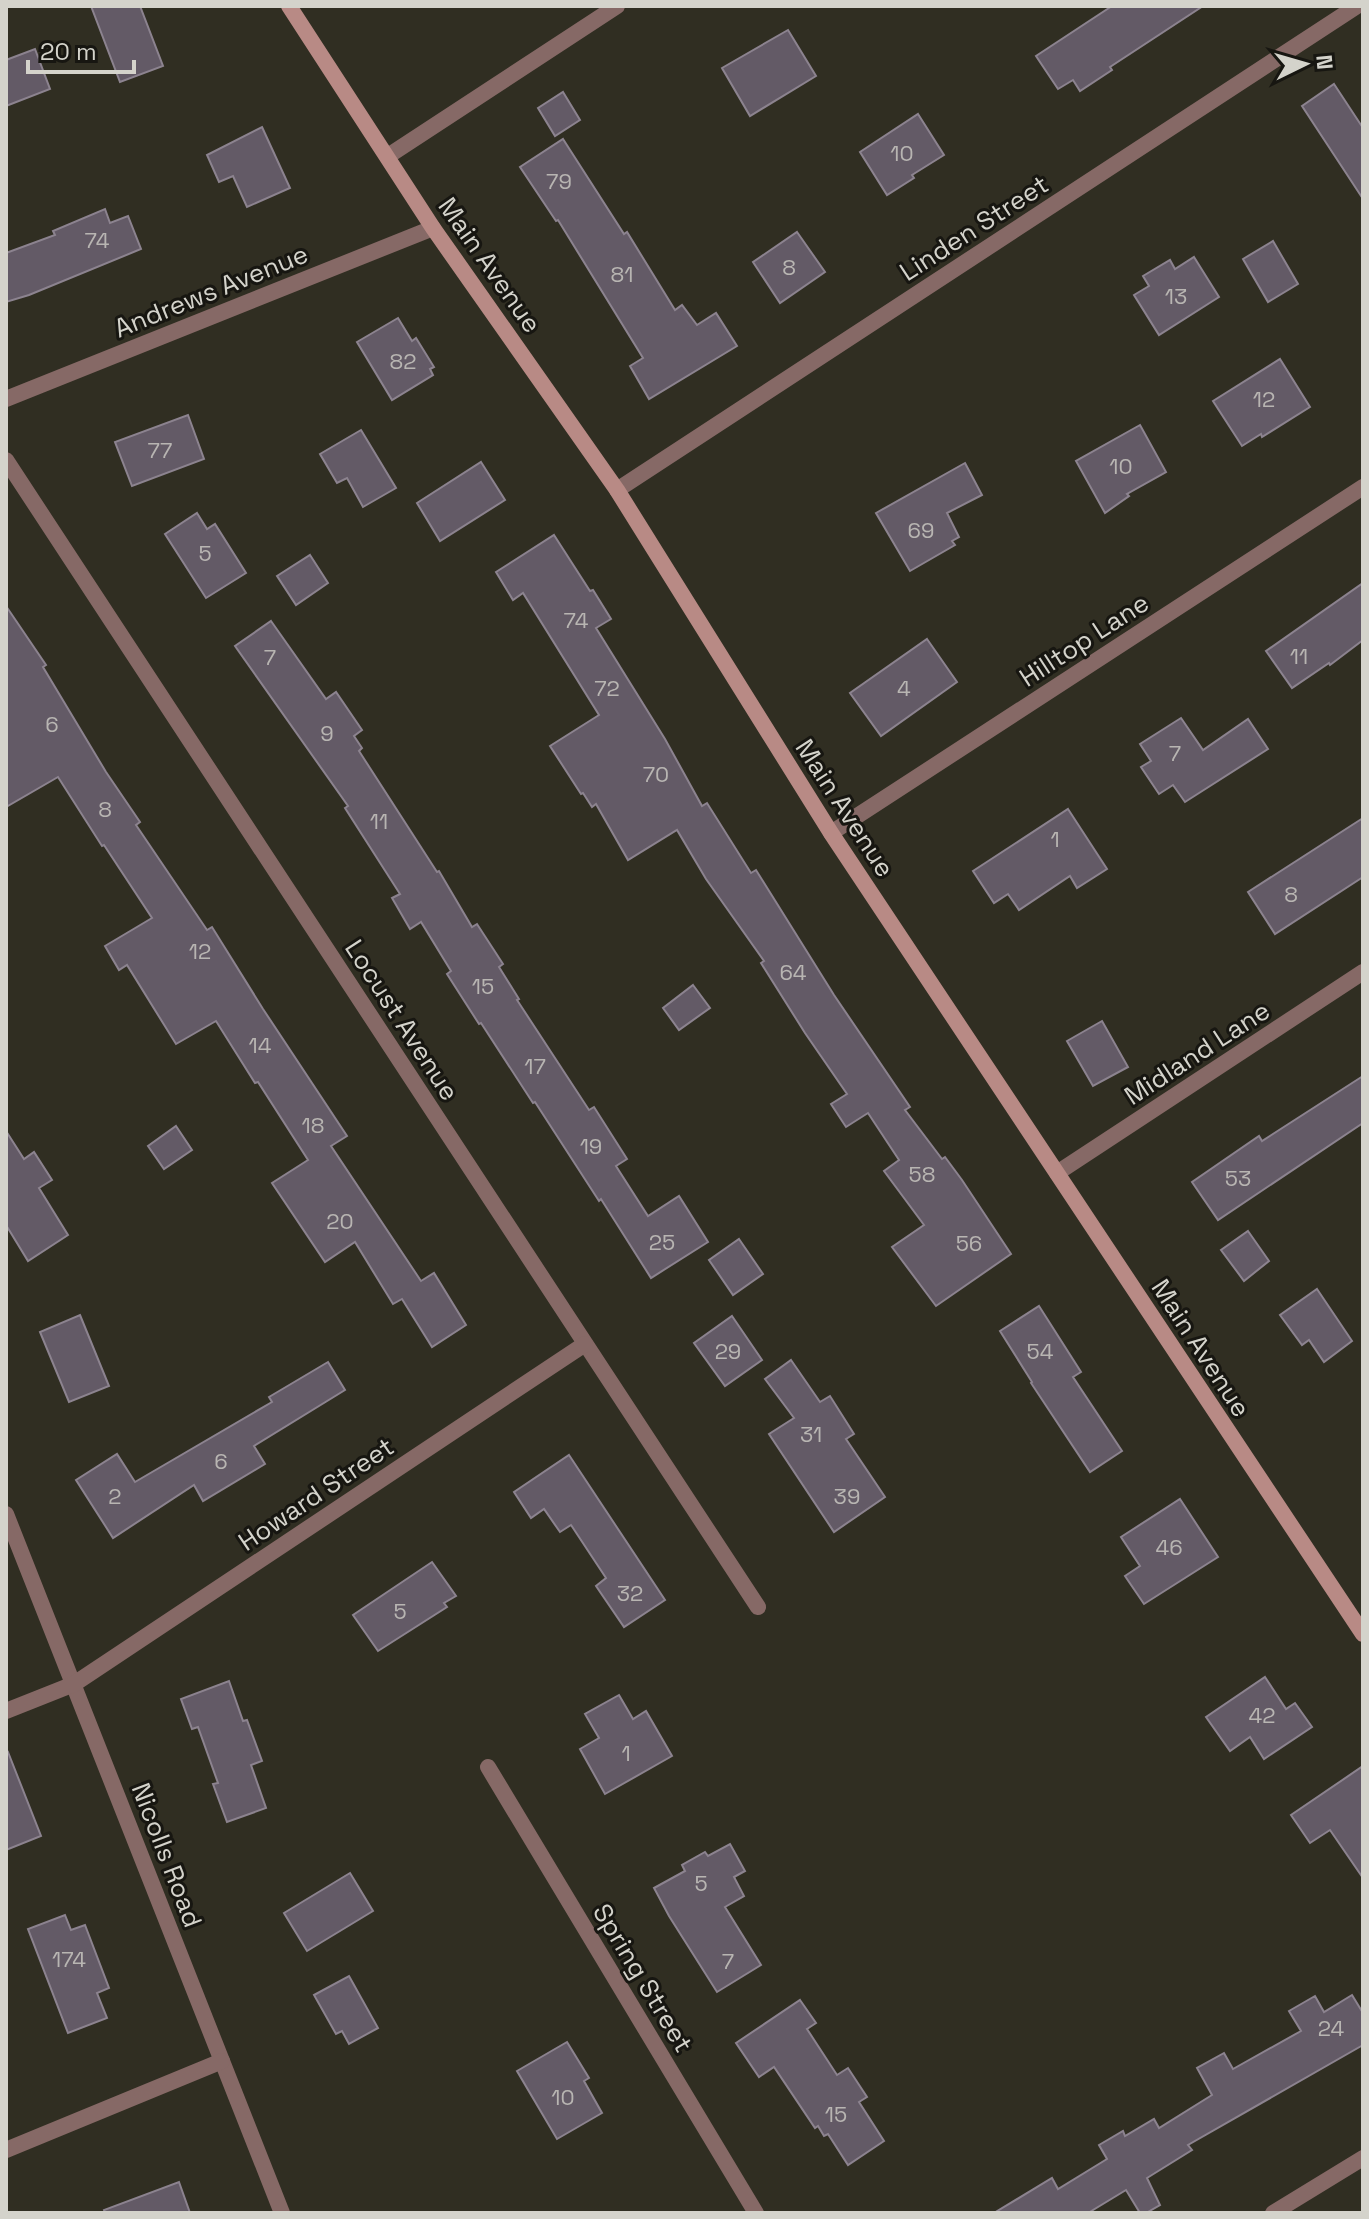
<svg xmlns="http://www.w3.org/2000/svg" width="1369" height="2219" font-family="'Space Grotesk',sans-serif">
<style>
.building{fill:#635a66;stroke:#8c838f;stroke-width:2}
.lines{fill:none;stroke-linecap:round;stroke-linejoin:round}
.street{stroke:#866966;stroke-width:16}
.secondary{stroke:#b88a85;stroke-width:16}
.labels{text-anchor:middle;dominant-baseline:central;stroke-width:6;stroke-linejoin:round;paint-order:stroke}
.number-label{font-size:22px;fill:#b8b5b2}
.street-label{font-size:26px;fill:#d4d3cb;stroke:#171611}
</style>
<rect width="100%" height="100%" fill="#302e22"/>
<!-- building -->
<g class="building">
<path d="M 91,6 L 140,6 L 163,66 L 120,82 Z"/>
<path d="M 1112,6 L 1203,6 L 1110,67 L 1112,70 L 1080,91 L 1073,80 L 1058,89 L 1036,56 Z"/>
<path d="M 788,30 L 816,76 L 750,116 L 722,68 Z"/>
<path d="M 35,49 L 50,89 L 6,106 L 6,60 Z"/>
<path d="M 1334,84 L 1363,128 L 1363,199 L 1302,106 Z"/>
<path d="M 563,92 L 580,120 L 555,136 L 538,108 Z"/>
<path d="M 918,114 L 944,155 L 912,175 L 914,178 L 887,195 L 860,152 Z"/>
<path d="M 262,127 L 290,188 L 247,207 L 233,176 L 219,182 L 207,155 Z"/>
<path d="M 563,139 L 624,234 L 627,232 L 675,310 L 682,305 L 697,325 L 716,313 L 737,346 L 649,399 L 630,366 L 643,358 L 558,220 L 556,221 L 520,167 Z"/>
<path d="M 105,209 L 110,223 L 128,216 L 141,249 L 29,295 L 6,302 L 6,253 L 55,235 L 53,231 Z"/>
<path d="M 797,232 L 825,272 L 780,303 L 753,262 Z"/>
<path d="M 1273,241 L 1298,284 L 1268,302 L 1243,259 Z"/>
<path d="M 1194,257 L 1219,297 L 1159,335 L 1134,295 L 1149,286 L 1143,276 L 1170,260 L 1175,269 Z"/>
<path d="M 398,318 L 412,341 L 416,338 L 434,367 L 430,369 L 433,375 L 392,400 L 357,342 Z"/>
<path d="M 1280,359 L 1310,407 L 1262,437 L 1261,434 L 1242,446 L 1213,401 Z"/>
<path d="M 188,415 L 204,459 L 132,486 L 115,442 Z"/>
<path d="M 1140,425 L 1166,472 L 1127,494 L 1129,496 L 1105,513 L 1076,461 Z"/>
<path d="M 361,430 L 396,488 L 363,507 L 347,478 L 337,483 L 320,454 Z"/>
<path d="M 481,462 L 505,500 L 440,541 L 417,503 Z"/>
<path d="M 965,463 L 982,495 L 947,513 L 959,537 L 952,541 L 955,545 L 910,571 L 876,513 Z"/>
<path d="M 197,513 L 207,529 L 215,524 L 246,573 L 206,598 L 165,534 Z"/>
<path d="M 554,535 L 590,591 L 593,590 L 611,619 L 596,628 L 665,739 L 702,806 L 707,803 L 751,873 L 756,870 L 834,995 L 910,1107 L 905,1110 L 942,1159 L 945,1157 L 962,1180 L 1011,1254 L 936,1306 L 892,1247 L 924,1225 L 884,1171 L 899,1160 L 868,1113 L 846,1127 L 831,1104 L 847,1094 L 805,1033 L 761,963 L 764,961 L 706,879 L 677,830 L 628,860 L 596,804 L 592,807 L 583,793 L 581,794 L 550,746 L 599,715 L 523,593 L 513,600 L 496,572 Z"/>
<path d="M 310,555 L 328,583 L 296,605 L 277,576 Z"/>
<path d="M 1363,583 L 1363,640 L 1330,665 L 1329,663 L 1292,688 L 1266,651 Z"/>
<path d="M 6,606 L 46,665 L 43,667 L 106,772 L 140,822 L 136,825 L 207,930 L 212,927 L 263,1009 L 347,1136 L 331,1146 L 421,1281 L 434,1273 L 466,1325 L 432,1347 L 402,1299 L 393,1304 L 355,1242 L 325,1262 L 272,1183 L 308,1160 L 258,1082 L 255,1083 L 216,1021 L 176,1044 L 127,965 L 119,970 L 105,946 L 152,918 L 104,845 L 102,846 L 58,777 L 6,807 Z"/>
<path d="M 271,621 L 326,699 L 336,692 L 362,730 L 354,736 L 362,748 L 359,751 L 437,872 L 439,871 L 472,927 L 477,924 L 503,964 L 499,967 L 519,999 L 517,1000 L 589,1110 L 594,1107 L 627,1159 L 616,1166 L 648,1216 L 679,1196 L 708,1242 L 651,1278 L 601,1199 L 599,1201 L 535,1102 L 533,1103 L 481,1023 L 479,1024 L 447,974 L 451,971 L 421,922 L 410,929 L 392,898 L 400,894 L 345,808 L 348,806 L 235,646 Z"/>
<path d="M 927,639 L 957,682 L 881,736 L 850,693 Z"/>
<path d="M 1181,718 L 1203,750 L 1248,719 L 1268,749 L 1185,802 L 1173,785 L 1159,794 L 1141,767 L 1151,761 L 1140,744 Z"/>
<path d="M 1068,809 L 1107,869 L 1077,888 L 1070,876 L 1019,910 L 1008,894 L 994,903 L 973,871 Z"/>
<path d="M 1363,818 L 1363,877 L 1275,934 L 1248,892 Z"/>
<path d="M 693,985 L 710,1008 L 679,1030 L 663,1008 Z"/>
<path d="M 1102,1021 L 1128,1067 L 1093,1086 L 1067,1041 Z"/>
<path d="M 1363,1076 L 1363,1123 L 1218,1220 L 1192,1182 L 1259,1136 L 1262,1141 Z"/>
<path d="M 176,1126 L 192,1150 L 164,1169 L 148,1146 Z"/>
<path d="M 6,1131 L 24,1159 L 34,1152 L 52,1180 L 39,1188 L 68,1235 L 28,1261 L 6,1225 Z"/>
<path d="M 1248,1231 L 1269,1261 L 1244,1281 L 1221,1250 Z"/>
<path d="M 739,1239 L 763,1274 L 733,1295 L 709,1260 Z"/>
<path d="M 1317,1289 L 1352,1341 L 1324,1362 L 1309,1340 L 1302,1345 L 1280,1315 Z"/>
<path d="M 1039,1306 L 1081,1372 L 1073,1377 L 1122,1451 L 1090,1472 L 1031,1383 L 1032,1382 L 1000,1331 Z"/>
<path d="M 80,1315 L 109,1386 L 69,1402 L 40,1332 Z"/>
<path d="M 732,1316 L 762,1360 L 725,1386 L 694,1343 Z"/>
<path d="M 791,1360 L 820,1402 L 830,1396 L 854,1434 L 846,1439 L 885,1497 L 834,1532 L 769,1434 L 794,1418 L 765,1379 Z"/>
<path d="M 328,1362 L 345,1390 L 254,1446 L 265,1464 L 203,1501 L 194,1485 L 113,1538 L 76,1480 L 117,1454 L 135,1482 L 272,1402 L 269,1397 Z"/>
<path d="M 569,1455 L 665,1600 L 624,1627 L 596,1586 L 606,1578 L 571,1525 L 560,1532 L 544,1509 L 531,1518 L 514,1492 Z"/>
<path d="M 1180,1499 L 1218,1557 L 1144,1604 L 1125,1576 L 1140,1566 L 1121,1537 Z"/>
<path d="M 432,1562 L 456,1596 L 444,1603 L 447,1607 L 378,1651 L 353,1615 Z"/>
<path d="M 1265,1677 L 1286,1709 L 1295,1703 L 1312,1727 L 1264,1759 L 1250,1737 L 1230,1751 L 1206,1717 Z"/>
<path d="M 229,1681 L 243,1721 L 247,1720 L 262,1761 L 251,1765 L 266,1808 L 227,1822 L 213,1784 L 218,1783 L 198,1727 L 192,1729 L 181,1699 Z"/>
<path d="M 619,1695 L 633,1719 L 646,1711 L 672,1756 L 605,1794 L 580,1749 L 599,1738 L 585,1714 Z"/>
<path d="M 8,1752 L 41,1836 L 6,1850 L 6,1753 Z"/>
<path d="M 1363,1766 L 1363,1878 L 1330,1830 L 1310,1843 L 1291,1815 Z"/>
<path d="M 730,1844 L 745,1871 L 734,1877 L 744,1896 L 725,1907 L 761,1965 L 717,1992 L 669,1916 L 654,1888 L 685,1871 L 682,1865 L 705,1852 L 708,1856 Z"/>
<path d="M 350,1873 L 373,1911 L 307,1951 L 284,1913 Z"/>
<path d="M 65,1915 L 71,1930 L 85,1925 L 109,1988 L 97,1993 L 107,2018 L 68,2033 L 28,1929 Z"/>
<path d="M 349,1976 L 378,2028 L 349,2044 L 342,2031 L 336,2034 L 314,1995 Z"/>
<path d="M 1352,1995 L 1363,2013 L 1363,2045 L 1188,2145 L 1192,2150 L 1147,2178 L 1160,2205 L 1146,2213 L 1140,2213 L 1126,2190 L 1088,2213 L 994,2213 L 1052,2178 L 1058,2189 L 1107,2159 L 1099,2145 L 1123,2131 L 1125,2136 L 1154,2119 L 1159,2128 L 1212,2095 L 1197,2068 L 1224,2053 L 1233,2069 L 1301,2031 L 1289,2011 L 1315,1996 L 1324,2012 Z"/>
<path d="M 800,2000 L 816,2023 L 807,2029 L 837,2075 L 848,2068 L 867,2097 L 859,2102 L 884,2141 L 848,2165 L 828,2134 L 824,2136 L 818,2126 L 815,2128 L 774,2067 L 759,2077 L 736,2043 Z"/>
<path d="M 567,2042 L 589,2078 L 584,2081 L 602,2113 L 557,2139 L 517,2071 Z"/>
<path d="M 179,2182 L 190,2213 L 105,2213 L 104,2210 Z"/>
</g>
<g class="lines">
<!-- street -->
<g class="street">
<path d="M 388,156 L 617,6"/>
<path d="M 6,399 L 433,228"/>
<path d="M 6,460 L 758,1607"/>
<path d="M 617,490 L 1357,6"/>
<path d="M 831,833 L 1363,487"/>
<path d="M 1057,1173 L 1363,972"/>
<path d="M 6,1514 L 282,2213"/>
<path d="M 6,1711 L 74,1684 L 585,1344"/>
<path d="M 488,1767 L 756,2213"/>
<path d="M 6,2150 L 222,2061"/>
<path d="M 1273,2213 L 1363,2158"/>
</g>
<!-- secondary -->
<path class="secondary" d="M 289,6 L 433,228 L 617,490 L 831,833 L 1363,1634"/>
</g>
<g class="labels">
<!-- number labels -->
<g class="number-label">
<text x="902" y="153">10</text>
<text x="559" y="181">79</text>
<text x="97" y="240">74</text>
<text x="789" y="267">8</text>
<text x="622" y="274">81</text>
<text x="1176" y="296">13</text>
<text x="403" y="361">82</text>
<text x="1264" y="399">12</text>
<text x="160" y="450">77</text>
<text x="1121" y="466">10</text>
<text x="921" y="530">69</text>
<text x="205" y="553">5</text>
<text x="576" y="620">74</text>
<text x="1299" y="656">11</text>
<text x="270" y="657">7</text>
<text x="607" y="688">72</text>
<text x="904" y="688">4</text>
<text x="52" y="724">6</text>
<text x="327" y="733">9</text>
<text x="1175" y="753">7</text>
<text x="656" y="774">70</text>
<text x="105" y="809">8</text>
<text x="379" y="821">11</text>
<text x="1055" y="839">1</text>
<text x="1291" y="894">8</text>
<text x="200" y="951">12</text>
<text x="793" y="972">64</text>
<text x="483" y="986">15</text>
<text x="260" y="1045">14</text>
<text x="535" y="1066">17</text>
<text x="313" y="1125">18</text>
<text x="591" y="1146">19</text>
<text x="922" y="1174">58</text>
<text x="1238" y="1178">53</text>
<text x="340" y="1221">20</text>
<text x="662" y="1242">25</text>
<text x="969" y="1243">56</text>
<text x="728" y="1351">29</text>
<text x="1040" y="1351">54</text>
<text x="811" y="1434">31</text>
<text x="221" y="1461">6</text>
<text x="115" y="1496">2</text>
<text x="847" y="1496">39</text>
<text x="1169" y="1547">46</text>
<text x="630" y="1593">32</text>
<text x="400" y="1611">5</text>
<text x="1262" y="1715">42</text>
<text x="626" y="1753">1</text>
<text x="701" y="1883">5</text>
<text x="69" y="1959">174</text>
<text x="728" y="1961">7</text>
<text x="1331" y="2028">24</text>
<text x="563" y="2097">10</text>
<text x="836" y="2114">15</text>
</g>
<!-- street labels -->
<g class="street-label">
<text transform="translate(974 228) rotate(-33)">Linden Street</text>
<text transform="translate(490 265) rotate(55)">Main Avenue</text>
<text transform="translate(211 291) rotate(-22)">Andrews Avenue</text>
<text transform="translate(1084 640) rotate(-33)">Hilltop Lane</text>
<text transform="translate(845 808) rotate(57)">Main Avenue</text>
<text transform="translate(402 1020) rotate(57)">Locust Avenue</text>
<text transform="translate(1197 1053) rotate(-33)">Midland Lane</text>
<text transform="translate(1201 1348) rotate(57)">Main Avenue</text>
<text transform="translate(316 1494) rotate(-34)">Howard Street</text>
<text transform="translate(167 1855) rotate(69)">Nicolls Road</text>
<text transform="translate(643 1978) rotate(59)">Spring Street</text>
</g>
</g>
<!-- border -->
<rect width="1369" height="2219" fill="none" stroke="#d4d3cb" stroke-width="16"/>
<!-- north arrow -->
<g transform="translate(1305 64) rotate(85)" stroke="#171611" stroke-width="6" paint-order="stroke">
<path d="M0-6L14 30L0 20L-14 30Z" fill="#d4d3cb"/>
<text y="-12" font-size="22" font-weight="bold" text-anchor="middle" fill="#d4d3cb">N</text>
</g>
<!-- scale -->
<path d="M28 60v12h106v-12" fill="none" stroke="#d4d3cb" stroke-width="4"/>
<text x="40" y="60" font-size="24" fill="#d4d3cb" stroke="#171611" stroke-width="6" paint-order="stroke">20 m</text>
</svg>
